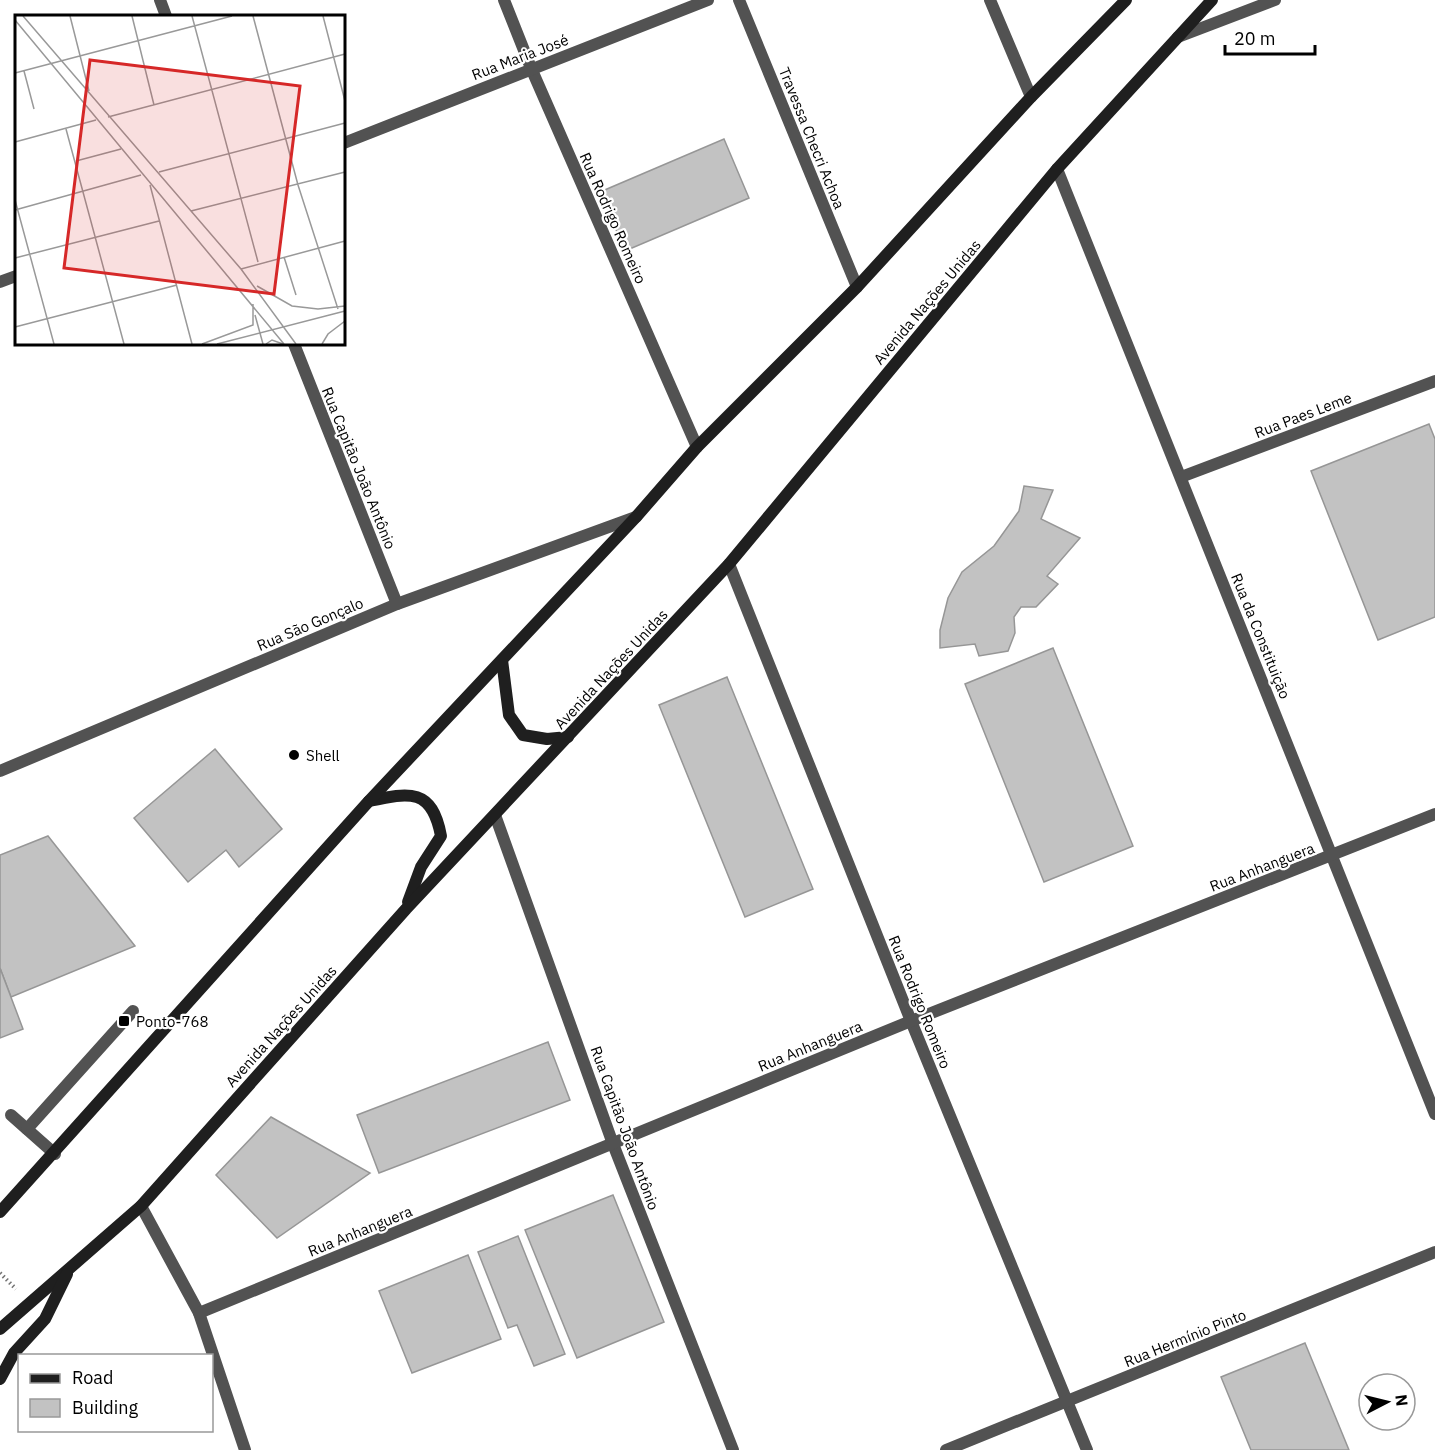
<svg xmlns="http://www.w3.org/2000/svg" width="1435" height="1450" font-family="'IBM Plex Sans',sans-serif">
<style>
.building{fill:#c2c2c2;stroke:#969696;stroke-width:1.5}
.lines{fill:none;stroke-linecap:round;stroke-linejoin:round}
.path{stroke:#747474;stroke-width:4;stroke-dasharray:1.5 3;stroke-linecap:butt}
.lane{stroke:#525252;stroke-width:12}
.street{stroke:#525252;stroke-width:12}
.secondary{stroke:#1f1f1f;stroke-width:12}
.poi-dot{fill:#000;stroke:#fff;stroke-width:2}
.labels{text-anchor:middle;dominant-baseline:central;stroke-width:4.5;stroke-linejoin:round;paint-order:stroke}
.street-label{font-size:15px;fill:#000;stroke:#fff}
.poi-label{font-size:15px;fill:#000;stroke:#fff;text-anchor:start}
.inset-road{fill:none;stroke:#999;stroke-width:1.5}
.view{fill:#d62828;fill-opacity:0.15;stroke:#d62828;stroke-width:3}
.inset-edge{fill:none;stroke:#000;stroke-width:3}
</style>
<rect width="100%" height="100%" fill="#fff"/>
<!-- building -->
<g class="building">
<path d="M 724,139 L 749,198 L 625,251 L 600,192 Z"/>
<path d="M 1429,424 L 1435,439 L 1435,617 L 1378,640 L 1311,471 Z"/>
<path d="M 1024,486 L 1053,490 L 1041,519 L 1080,538 L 1047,576 L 1058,584 L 1036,607 L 1021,607 L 1014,617 L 1015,633 L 1008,651 L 979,656 L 975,644 L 940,648 L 940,630 L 948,598 L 962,572 L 994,546 L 1019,511 Z"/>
<path d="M 1053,648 L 1133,846 L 1044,882 L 965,684 Z"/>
<path d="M 727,677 L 813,889 L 745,917 L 659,705 Z"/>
<path d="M 215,749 L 282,829 L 239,867 L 226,850 L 188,882 L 134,818 Z"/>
<path d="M 48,836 L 135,946 L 11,997 L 0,968 L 0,855 Z"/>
<path d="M 0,968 L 23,1029 L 0,1038 Z"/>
<path d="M 548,1042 L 570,1100 L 379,1173 L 357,1115 Z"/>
<path d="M 271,1117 L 370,1173 L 277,1238 L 216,1175 Z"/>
<path d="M 613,1195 L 664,1322 L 577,1358 L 525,1230 Z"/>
<path d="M 518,1236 L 565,1354 L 534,1366 L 517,1325 L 508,1328 L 478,1252 Z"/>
<path d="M 468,1255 L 501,1339 L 412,1373 L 379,1291 Z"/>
<path d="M 1305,1343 L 1349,1450 L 1251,1450 L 1221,1377 Z"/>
</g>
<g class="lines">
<!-- path -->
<path class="path" d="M 0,1273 L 16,1289"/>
<!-- lane -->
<g class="lane">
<path d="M 11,1115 L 55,1154"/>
<path d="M 27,1129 L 133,1011"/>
</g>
<!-- street -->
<g class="street">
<path d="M 160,0 L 166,16"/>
<path d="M 504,0 L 531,68 L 697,447"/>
<path d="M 739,0 L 857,287"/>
<path d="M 990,0 L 1031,97"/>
<path d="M 1178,37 L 1275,0"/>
<path d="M 344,143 L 708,0"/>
<path d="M 1057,169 L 1435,1114"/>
<path d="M 0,282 L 16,276"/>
<path d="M 294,344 L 397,604"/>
<path d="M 1181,477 L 1435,381"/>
<path d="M 729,564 L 911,1021 L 1087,1450"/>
<path d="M 0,771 L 397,604 L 636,517"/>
<path d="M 495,815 L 613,1144 L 733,1450"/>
<path d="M 141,1206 L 199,1313 L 245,1450"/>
<path d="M 199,1313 L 911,1021 L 1435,814"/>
<path d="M 946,1450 L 1435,1252"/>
</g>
<!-- secondary -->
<g class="secondary">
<path d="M 502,660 L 509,715 L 523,735 L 547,739 L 568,737"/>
<path d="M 369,801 C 410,792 432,788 441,836 L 421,867 L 408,902"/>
<path d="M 0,1212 L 369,801 L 636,517 L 697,447 L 857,287 L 1031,97 L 1126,0"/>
<path d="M 0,1329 L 141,1206 L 406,909 L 729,564 L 1057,169 L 1212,0"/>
<path d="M 0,1379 L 14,1353 L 45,1319 L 67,1274"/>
</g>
</g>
<!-- markers -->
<g class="poi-dot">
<circle cx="294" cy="755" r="6"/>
<rect x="118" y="1015" width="12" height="12" rx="3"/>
</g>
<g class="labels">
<!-- street labels -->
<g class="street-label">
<text transform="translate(520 57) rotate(-21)">Rua Maria José</text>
<text transform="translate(812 138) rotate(68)">Travessa Checri Achoa</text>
<text transform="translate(613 218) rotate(66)">Rua Rodrigo Romeiro</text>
<text transform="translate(927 302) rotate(-50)">Avenida Nações Unidas</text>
<text transform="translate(1303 415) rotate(-21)">Rua Paes Leme</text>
<text transform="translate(359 468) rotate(68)">Rua Capitão João Antônio</text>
<text transform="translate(310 624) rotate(-23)">Rua São Gonçalo</text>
<text transform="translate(1261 636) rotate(68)">Rua da Constituição</text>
<text transform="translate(611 669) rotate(-47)">Avenida Nações Unidas</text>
<text transform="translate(1262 867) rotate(-21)">Rua Anhanguera</text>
<text transform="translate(920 1002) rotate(68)">Rua Rodrigo Romeiro</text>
<text transform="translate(281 1026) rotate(-48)">Avenida Nações Unidas</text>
<text transform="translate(810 1046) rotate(-22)">Rua Anhanguera</text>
<text transform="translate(625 1128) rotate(70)">Rua Capitão João Antônio</text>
<text transform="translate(360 1231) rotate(-22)">Rua Anhanguera</text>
<text transform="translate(1185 1338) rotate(-22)">Rua Hermínio Pinto</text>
</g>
<!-- poi labels -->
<g class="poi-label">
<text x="306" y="755">Shell</text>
<text x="136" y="1021">Ponto-768</text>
</g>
</g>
<!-- overview -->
<g transform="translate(15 15)">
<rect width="330" height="330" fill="#fff"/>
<path class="inset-road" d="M 8,1 L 226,254 L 281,329M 55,1 L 74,76M 117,1 L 139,90M 177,1 L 243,247M 238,1 L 283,170 L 323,294M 308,1 L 330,86M 0,5 L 269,329M 9,56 L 19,94M 0,58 L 217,1M 93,102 L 330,39M 51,114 L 109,329M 0,127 L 81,105M 61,146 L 106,134M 144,157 L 330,108M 135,170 L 177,329M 0,185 L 39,329M 0,195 L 126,160M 176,196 L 330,157M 269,242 L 281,280M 0,243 L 144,206M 226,254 L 330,226M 242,271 L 277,291 L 303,294 L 330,291M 240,300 L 248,329M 0,312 L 162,270M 187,329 L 238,310 L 238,289M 202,329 L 330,296M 251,329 L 257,325 L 268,329M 307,329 L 313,319 L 330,306"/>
<path class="view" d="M 75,45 L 285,71 L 259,279 L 49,253 Z"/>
<rect width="330" height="330" class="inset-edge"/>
</g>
<!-- legend -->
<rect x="18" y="1354" width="195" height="78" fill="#ffffff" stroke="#999999" stroke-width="1.5"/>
<rect x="30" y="1374" width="30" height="9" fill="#1f1f1f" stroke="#999999" stroke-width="1.5"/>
<text x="72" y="1384" font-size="18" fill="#000000">Road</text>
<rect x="30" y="1399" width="30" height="18" fill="#c2c2c2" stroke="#999999" stroke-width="1.5"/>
<text x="72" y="1414" font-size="18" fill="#000000">Building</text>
<!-- north arrow -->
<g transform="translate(1387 1402) rotate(83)"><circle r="28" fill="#ffffff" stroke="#999999" stroke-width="1.5"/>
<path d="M0-4.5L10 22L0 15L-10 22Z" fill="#000000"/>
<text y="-9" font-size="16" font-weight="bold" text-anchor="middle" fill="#000000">N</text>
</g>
<!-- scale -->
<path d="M1225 45v9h90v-9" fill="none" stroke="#000000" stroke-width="3"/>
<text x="1234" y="45" font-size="18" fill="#000000" stroke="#ffffff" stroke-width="4.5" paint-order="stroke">20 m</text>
</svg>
